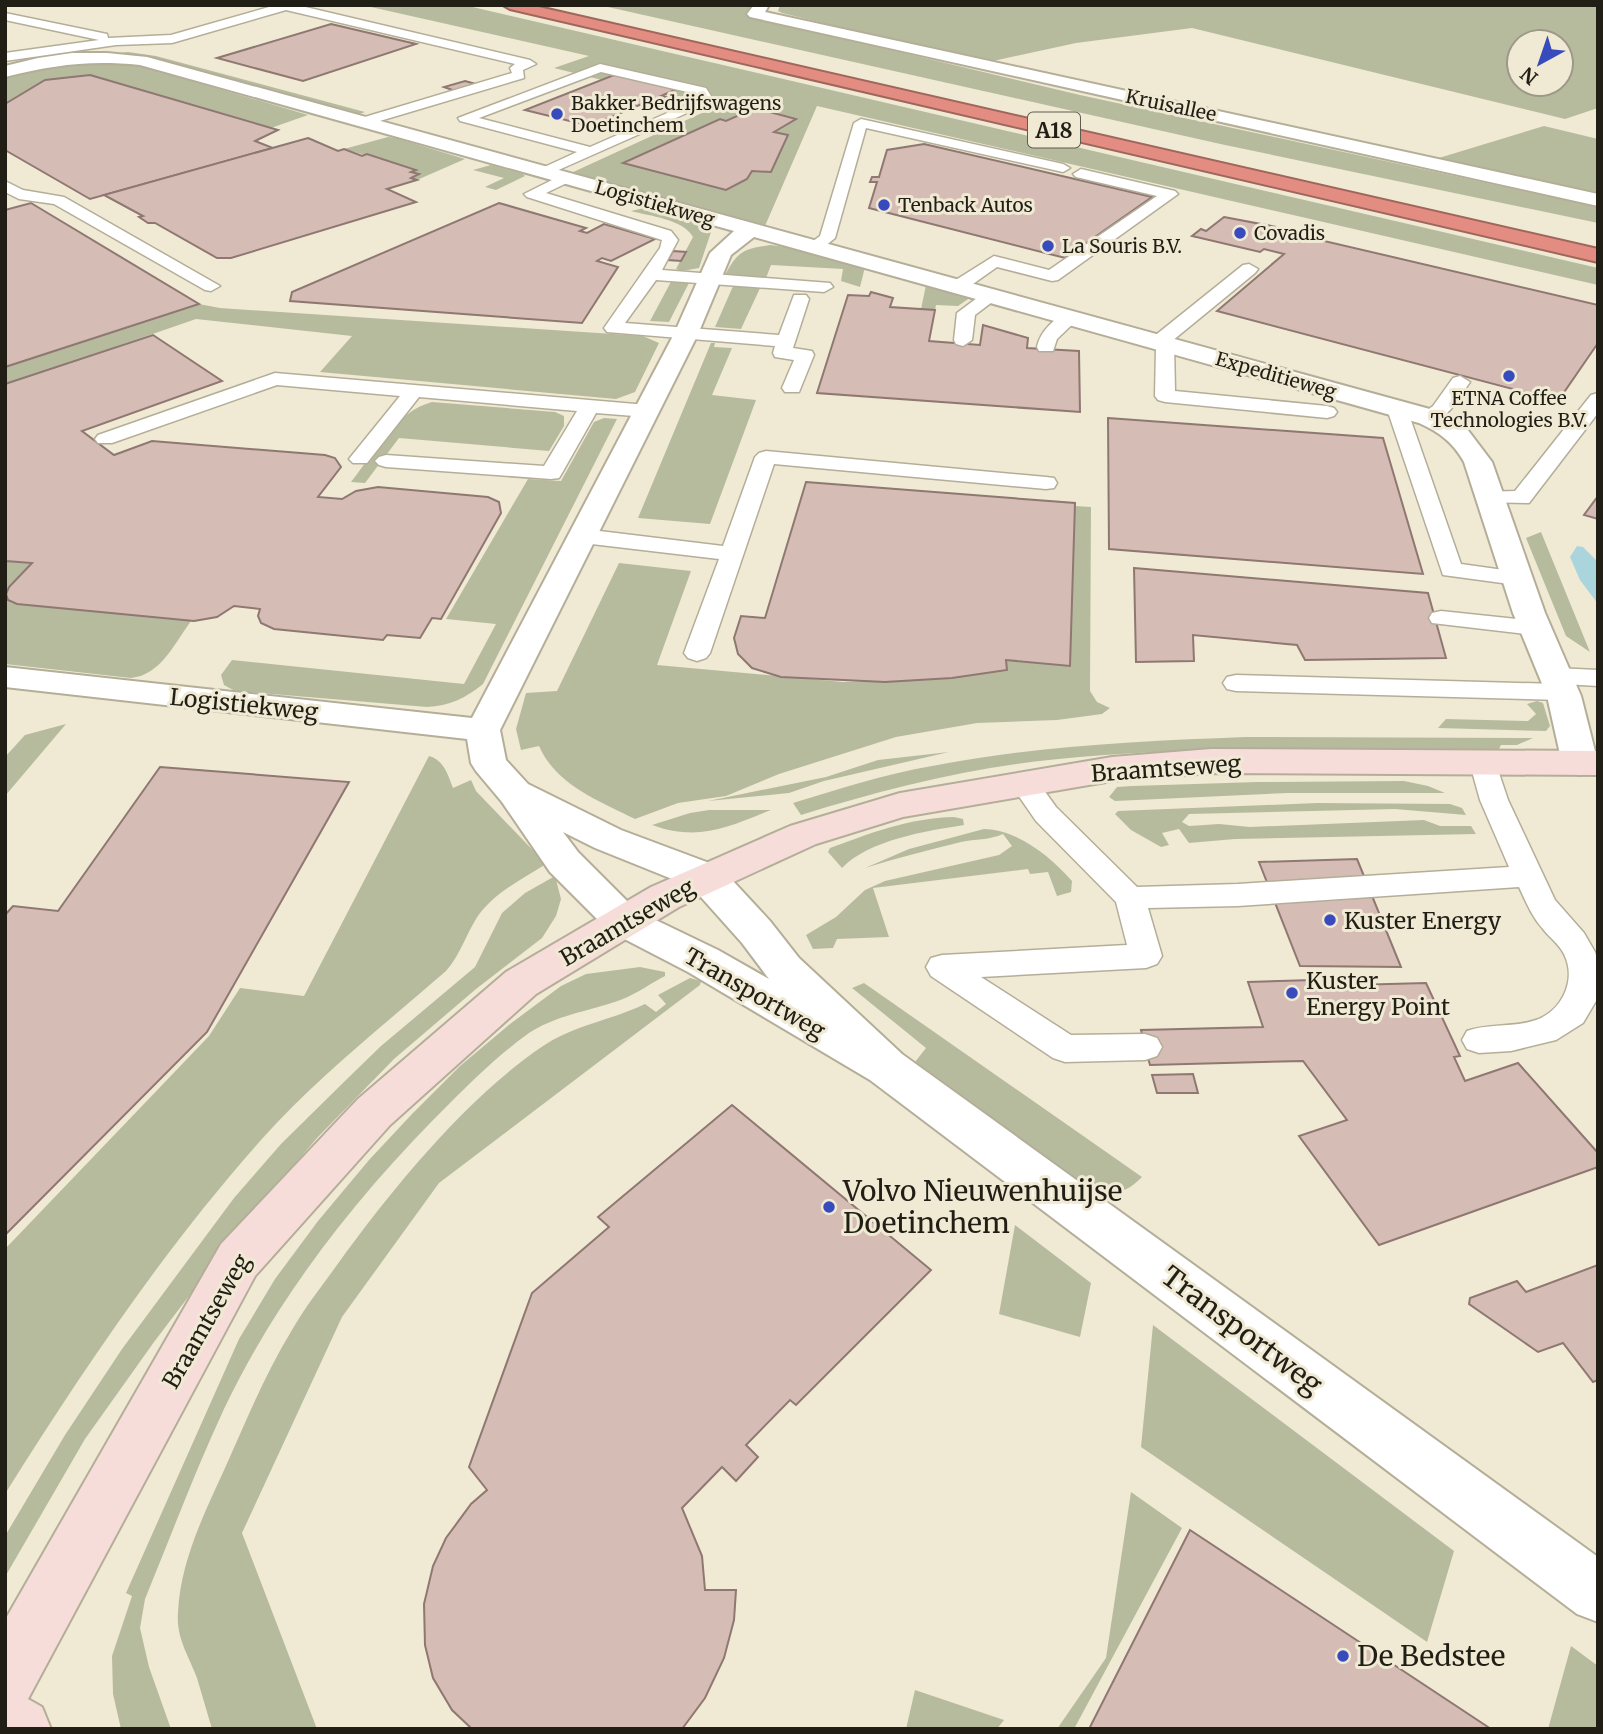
<svg xmlns="http://www.w3.org/2000/svg" width="1603" height="1734" font-family="Merriweather,serif">
<style>
.green{fill:#b7bb9e;fill-rule:evenodd}
.water{fill:#aad5dd}
.building{fill:#d5bcb5;stroke:#8f7872;stroke-width:2}
.lines{fill:none;stroke-linecap:round;stroke-linejoin:round}
.lane-casing{stroke:#b4ae99;stroke-width:3}
.street-casing{stroke:#b4ae99;stroke-width:4}
.secondary-casing{stroke:#b4ae99;stroke-width:4}
.highway-casing{stroke:#9f665c;stroke-width:4}
.lane{fill:#fff;fill-rule:evenodd}
.street{fill:#fff;fill-rule:evenodd}
.secondary{fill:#f7ddda;fill-rule:evenodd}
.highway{fill:#e38d82;fill-rule:evenodd}
.poi-dot{fill:#384bbd;stroke:#f0ead4;stroke-width:2.5}
.labels{text-anchor:middle;dominant-baseline:central;stroke-width:6;stroke-linejoin:round;paint-order:stroke}
.far-poi-label{font-size:19px;fill:#211e16;stroke:#f0ead4;text-anchor:start}
.far-street-label{font-size:19px;fill:#211e16;stroke:#f0ead4}
.shield{fill:#f0ead4;stroke:#5f5b4f;stroke-width:2}
.shield-label{font-size:21px;font-weight:bold;fill:#211e16}
.street-label{font-size:23px;fill:#211e16;stroke:#f0ead4}
.poi-label{font-size:23px;fill:#211e16;stroke:#f0ead4;text-anchor:start}
.near-poi-label{font-size:28px;fill:#211e16;stroke:#f0ead4;text-anchor:start}
.near-street-label{font-size:28px;fill:#211e16;stroke:#f0ead4}
</style>
<rect width="100%" height="100%" fill="#f0ead4"/>
<!-- green -->
<g class="green">
<path d="M 362,5 L 464,5 L 1598,268 L 1598,285 L 817,106 L 765,226 L 571,173 L 717,106 L 666,94 L 675,89 L 602,80 L 554,68 L 589,56 Z"/>
<path d="M 599,5 L 753,5 L 752,10 L 769,20 L 812,31 L 1080,95 L 1598,207 L 1598,223 L 1225,145 Z"/>
<path d="M 780,5 L 1598,5 L 1598,108 L 1565,119 L 1192,28 L 1076,43 L 984,63 L 782,13 L 778,11 ZM 1519,42 L 1561,42 L 1561,84 L 1519,84 Z"/>
<path d="M 128,52 L 156,56 L 365,112 L 357,115 L 143,58 L 5,68 L 5,65 Z"/>
<path d="M 100,60 L 135,64 L 308,115 L 271,128 L 90,75 L 5,104 L 5,76 L 10,73 Z"/>
<path d="M 1544,126 L 1598,139 L 1598,197 L 1429,161 Z"/>
<path d="M 388,137 L 396,138 L 465,159 L 417,180 L 411,178 L 418,175 L 411,172 L 415,170 L 344,149 Z"/>
<path d="M 491,165 L 523,174 L 525,176 L 496,190 L 485,187 L 504,178 L 473,170 Z"/>
<path d="M 648,207 L 693,220 L 711,232 L 699,268 L 682,271 L 676,269 L 693,237 C 683,219 649,216 631,211 Z"/>
<path d="M 770,245 L 797,248 L 865,267 L 860,287 L 841,281 L 843,269 L 771,265 L 766,278 L 725,275 C 738,251 743,249 770,245 Z"/>
<path d="M 673,278 L 691,279 L 669,322 L 650,321 Z"/>
<path d="M 734,284 L 761,286 L 741,329 L 715,327 Z"/>
<path d="M 926,285 L 932,285 L 971,297 L 958,306 L 936,305 L 935,310 L 921,309 Z"/>
<path d="M 199,304 L 220,308 L 643,336 L 659,343 L 635,392 L 616,399 L 320,372 L 352,336 L 196,319 L 5,385 L 5,367 Z"/>
<path d="M 711,343 L 715,343 L 714,347 L 732,348 L 712,395 L 756,400 L 710,524 L 638,518 Z"/>
<path d="M 432,402 L 555,412 L 564,416 L 564,426 L 549,451 L 399,438 L 365,483 L 351,482 C 374,453 395,412 432,402 Z"/>
<path d="M 604,418 L 617,419 L 483,684 C 466,698 449,706 427,707 L 235,691 L 224,685 L 221,675 L 232,660 L 464,684 L 496,624 L 446,619 L 528,479 L 561,481 L 594,422 Z"/>
<path d="M 1075,506 L 1091,507 L 1090,691 L 1097,702 L 1110,708 L 1102,714 L 1057,720 L 977,723 L 896,737 L 779,774 L 726,796 L 678,803 L 635,819 C 599,801 556,785 539,746 L 521,750 L 516,729 L 526,693 L 557,691 L 619,563 L 691,571 L 657,665 L 843,682 L 952,678 L 1006,670 L 1006,660 L 1070,666 Z"/>
<path d="M 1541,532 L 1590,652 L 1566,636 L 1526,538 Z"/>
<path d="M 5,561 L 32,563 L 6,594 L 12,603 L 191,621 C 174,644 161,675 131,678 L 5,664 Z"/>
<path d="M 1537,701 L 1543,703 L 1550,726 L 1546,731 L 1438,728 L 1446,719 L 1528,721 L 1536,714 L 1527,704 Z"/>
<path d="M 66,724 L 5,796 L 5,757 L 25,735 Z"/>
<path d="M 1245,737 L 1533,738 L 1517,745 L 1501,745 L 1499,749 C 1349,751 1198,744 1049,760 C 964,769 882,790 801,815 L 793,803 C 839,789 885,774 932,766 C 1035,746 1140,741 1245,737 Z"/>
<path d="M 949,752 L 824,781 L 789,793 L 708,801 L 826,777 L 878,760 Z"/>
<path d="M 429,756 C 444,760 448,775 453,788 L 471,780 L 476,791 L 546,864 C 522,879 492,894 476,919 C 465,937 460,955 446,971 C 383,1026 316,1078 261,1140 C 164,1249 83,1370 5,1494 L 5,1249 L 209,1036 L 240,988 L 304,996 Z"/>
<path d="M 1404,781 L 1428,786 L 1445,793 L 1287,793 L 1115,801 L 1109,797 L 1117,787 L 1132,786 L 1257,782 Z"/>
<path d="M 1317,803 L 1450,804 L 1462,808 L 1466,815 L 1395,809 L 1189,814 L 1182,822 L 1189,826 L 1219,824 L 1250,827 L 1424,820 L 1440,826 L 1471,826 L 1476,834 L 1235,839 L 1189,843 L 1179,829 L 1162,833 L 1169,845 L 1161,847 L 1131,830 L 1115,814 L 1118,811 Z"/>
<path d="M 709,810 L 771,810 C 728,827 699,842 652,825 L 690,813 Z"/>
<path d="M 954,817 L 963,819 L 964,825 C 926,831 869,840 842,868 L 828,852 L 830,848 C 871,833 909,818 954,817 Z"/>
<path d="M 984,829 C 1018,830 1050,856 1072,881 L 1071,892 L 1057,896 L 1048,872 L 1030,874 L 1028,869 L 873,888 L 889,937 L 837,939 L 833,948 L 813,949 L 806,935 L 836,917 L 865,890 L 885,881 L 999,855 L 1012,846 L 1003,834 C 990,840 975,839 961,842 C 929,850 897,858 865,868 L 909,849 Z"/>
<path d="M 555,876 L 561,899 L 556,916 L 542,938 L 476,989 L 394,1059 L 317,1138 L 243,1225 L 154,1342 L 85,1439 L 5,1577 L 5,1536 L 65,1435 L 122,1349 L 234,1198 L 281,1144 L 347,1079 L 381,1046 L 475,967 L 502,913 L 525,893 Z"/>
<path d="M 640,967 L 665,972 L 665,976 C 651,983 638,993 623,999 C 592,1011 558,1014 529,1033 C 501,1053 474,1079 450,1103 C 361,1191 278,1295 224,1409 C 195,1471 171,1536 145,1599 L 140,1628 L 149,1667 L 171,1729 L 121,1729 L 113,1694 L 112,1656 L 132,1596 L 126,1593 L 239,1339 L 275,1279 L 318,1221 L 369,1160 L 412,1114 L 460,1066 L 510,1024 L 561,986 L 586,974 Z"/>
<path d="M 690,978 L 701,981 L 700,985 L 439,1183 L 342,1317 L 242,1533 L 317,1729 L 212,1729 C 207,1712 202,1695 197,1678 C 189,1656 176,1638 178,1613 C 180,1562 204,1514 225,1468 C 246,1421 265,1374 292,1330 C 305,1307 322,1286 337,1265 C 391,1190 466,1098 543,1046 C 574,1025 612,1020 645,1004 L 656,1012 L 666,1004 L 658,995 Z"/>
<path d="M 864,983 L 1142,1177 C 1125,1194 1115,1195 1092,1190 L 915,1062 L 926,1048 L 852,988 Z"/>
<path d="M 1015,1225 L 1091,1283 L 1080,1337 L 999,1314 Z"/>
<path d="M 1153,1325 L 1454,1551 L 1427,1642 L 1141,1447 Z"/>
<path d="M 1131,1492 L 1182,1528 L 1074,1729 L 1057,1729 L 1106,1658 Z"/>
<path d="M 1571,1646 L 1598,1666 L 1598,1729 L 1548,1729 Z"/>
<path d="M 915,1690 L 1004,1720 L 997,1729 L 906,1729 Z"/>
</g>
<!-- water -->
<path class="water" d="M 1577,546 L 1583,547 L 1598,562 L 1598,604 L 1580,580 L 1570,557 Z"/>
<!-- building -->
<g class="building">
<path d="M 331,24 L 416,44 L 303,81 L 217,58 Z"/>
<path d="M 90,75 L 278,130 L 255,141 L 273,148 L 90,199 L 5,150 L 5,104 L 45,80 Z"/>
<path d="M 614,75 L 677,89 L 661,96 L 668,97 L 663,99 L 656,98 L 590,126 L 525,110 Z"/>
<path d="M 465,81 L 476,84 L 455,91 L 444,87 Z"/>
<path d="M 755,108 L 796,119 L 774,132 L 788,135 L 771,172 L 752,171 L 747,179 L 726,190 L 623,163 L 720,119 L 726,121 Z"/>
<path d="M 308,138 L 338,151 L 344,149 L 362,156 L 367,154 L 416,170 L 411,172 L 419,174 L 411,178 L 417,180 L 387,189 L 416,202 L 231,258 L 217,258 L 155,223 L 148,223 L 139,217 L 143,216 L 104,195 Z"/>
<path d="M 924,144 L 1062,176 L 1152,197 L 1065,258 L 869,208 L 877,182 L 870,182 L 872,177 L 879,177 L 887,150 Z"/>
<path d="M 31,203 L 199,304 L 5,367 L 5,210 Z"/>
<path d="M 499,203 L 586,228 L 580,231 L 587,233 L 604,224 L 655,239 L 611,261 L 602,258 L 597,261 L 618,267 L 582,323 L 290,301 L 292,292 Z"/>
<path d="M 1224,217 L 1287,229 L 1279,236 L 1299,240 L 1303,236 L 1598,305 L 1598,343 L 1558,401 L 1217,311 L 1284,254 L 1264,249 L 1260,252 L 1192,236 L 1201,229 L 1206,231 Z"/>
<path d="M 673,251 L 686,252 L 681,261 L 668,260 Z"/>
<path d="M 871,292 L 893,298 L 890,307 L 935,310 L 929,341 L 980,345 L 983,325 L 1028,338 L 1027,348 L 1079,351 L 1080,412 L 817,393 L 848,295 L 869,296 Z"/>
<path d="M 153,335 L 222,381 L 82,431 L 114,455 L 152,441 L 325,455 L 335,458 L 341,467 L 318,497 L 342,499 L 356,491 L 378,487 L 488,497 L 499,502 L 501,513 L 441,619 L 432,618 L 420,638 L 387,635 L 383,640 L 274,629 L 261,623 L 258,616 L 260,609 L 234,606 L 217,617 L 194,621 L 17,604 L 8,600 L 6,594 L 9,587 L 32,563 L 6,561 L 5,384 Z"/>
<path d="M 1108,418 L 1383,438 L 1423,574 L 1109,549 Z"/>
<path d="M 806,482 L 1075,503 L 1070,666 L 1006,660 L 1007,670 L 952,678 L 885,682 L 781,677 L 752,668 L 738,654 L 734,638 L 741,616 L 765,618 Z"/>
<path d="M 1598,496 L 1598,519 L 1584,515 Z"/>
<path d="M 1134,568 L 1428,593 L 1446,658 L 1305,660 L 1297,645 L 1193,635 L 1194,661 L 1136,662 Z"/>
<path d="M 160,767 L 349,782 L 207,1032 L 5,1235 L 5,915 L 13,906 L 58,911 Z"/>
<path d="M 1357,859 L 1401,967 L 1300,966 L 1259,862 Z"/>
<path d="M 1313,980 L 1315,986 L 1426,983 L 1460,1056 L 1454,1057 L 1465,1081 L 1518,1063 L 1598,1153 L 1598,1167 L 1379,1245 L 1299,1136 L 1347,1120 L 1303,1061 L 1150,1065 L 1145,1047 L 1141,1030 L 1263,1027 L 1248,982 Z"/>
<path d="M 1193,1074 L 1198,1093 L 1157,1093 L 1152,1075 Z"/>
<path d="M 732,1105 L 931,1270 L 796,1405 L 790,1400 L 746,1445 L 758,1457 L 736,1481 L 722,1467 L 682,1508 L 702,1556 L 705,1590 L 736,1590 L 734,1620 L 724,1658 L 705,1698 L 682,1729 L 472,1729 L 452,1710 L 433,1678 L 425,1645 L 424,1604 L 433,1566 L 446,1538 L 471,1504 L 487,1490 L 469,1467 L 532,1293 L 609,1227 L 598,1217 Z"/>
<path d="M 1598,1265 L 1598,1380 L 1593,1382 L 1563,1343 L 1538,1352 L 1469,1304 L 1470,1298 L 1517,1281 L 1526,1292 Z"/>
<path d="M 1190,1530 L 1491,1729 L 1089,1729 Z"/>
</g>
<g class="lines">
<defs>
<g id="lane">
<path d="M 276,5 L 297,5 L 530,60 L 536,64 L 523,70 L 524,78 L 363,126 L 358,125 L 358,119 L 512,73 L 510,68 L 515,64 L 286,10 L 172,43 L 116,45 L 5,61 L 5,53 L 99,40 L 5,20 L 5,13 L 107,34 L 108,38 L 171,35 Z"/>
<path d="M 600,64 L 706,88 L 714,101 L 545,176 L 540,175 L 538,172 L 540,169 L 577,152 L 460,121 L 458,118 ZM 601,72 L 696,94 L 699,99 L 590,147 L 479,118 Z"/>
<path d="M 861,119 L 1063,164 L 1070,168 L 1063,172 L 866,128 L 835,238 L 819,251 L 807,251 L 805,247 L 820,236 L 854,123 Z"/>
<path d="M 1081,169 L 1175,191 L 1178,194 L 1058,280 L 1052,281 L 997,267 L 963,291 L 951,291 L 948,287 L 951,283 L 994,256 L 1049,270 L 1157,196 L 1076,177 L 1073,174 Z"/>
<path d="M 566,173 L 574,178 L 571,181 L 546,193 L 671,231 L 678,240 L 662,270 L 830,283 L 833,287 L 824,292 L 656,280 L 625,323 L 779,335 L 794,295 L 806,295 L 809,299 L 793,348 L 812,351 L 814,355 L 799,392 L 785,392 L 782,388 L 794,360 L 775,357 L 773,353 L 775,346 L 607,332 L 604,328 L 660,248 L 662,240 L 527,197 L 524,194 Z"/>
<path d="M 5,181 L 23,190 L 64,197 L 220,286 L 211,291 L 205,290 L 54,204 L 19,199 L 5,192 Z"/>
<path d="M 1249,264 L 1258,269 L 1255,273 L 1172,341 L 1174,344 L 1175,391 L 1327,406 L 1334,408 L 1337,412 L 1334,416 L 1327,418 L 1165,402 L 1158,400 L 1155,396 L 1156,347 L 1150,342 L 1152,338 L 1243,265 Z"/>
<path d="M 991,291 L 1000,296 L 975,315 L 972,340 L 963,346 L 956,344 L 954,340 L 957,313 L 985,292 Z"/>
<path d="M 1070,313 L 1079,318 L 1057,339 L 1053,351 L 1039,351 L 1037,347 C 1040,332 1055,316 1070,313 Z"/>
<path d="M 275,373 L 647,405 L 654,407 L 657,411 L 654,415 L 647,417 L 596,413 L 562,473 L 559,478 L 551,479 L 386,467 L 379,465 L 375,461 L 379,457 L 386,455 L 544,466 L 577,411 L 419,397 L 367,463 L 353,463 L 349,459 L 400,396 L 277,385 L 112,443 L 98,443 L 95,439 L 98,435 Z"/>
<path d="M 1460,376 L 1470,382 C 1458,399 1445,427 1421,421 L 1418,417 L 1433,406 L 1453,378 Z"/>
<path d="M 1598,393 L 1598,413 L 1529,503 L 1482,502 L 1479,497 L 1482,492 L 1515,491 L 1591,395 Z"/>
<path d="M 1397,403 L 1404,405 L 1407,409 L 1461,564 L 1525,573 L 1529,578 L 1525,583 L 1517,585 L 1443,575 L 1387,409 L 1390,405 Z"/>
<path d="M 766,451 L 1046,477 L 1054,478 L 1057,483 L 1054,488 L 1046,489 L 774,464 L 710,653 L 706,658 L 697,661 L 688,658 L 684,653 L 719,559 L 583,543 L 575,541 L 572,536 L 575,531 L 583,529 L 723,546 L 755,457 L 759,453 Z"/>
<path d="M 1441,611 L 1535,621 L 1544,623 L 1547,628 L 1544,633 L 1535,635 L 1432,623 L 1429,618 L 1432,613 Z"/>
<path d="M 1556,668 L 1598,670 L 1598,686 L 1563,684 L 1571,686 L 1575,692 L 1571,698 L 1562,700 L 1236,691 L 1227,689 L 1223,683 L 1227,677 L 1236,675 L 1556,684 L 1547,682 L 1543,676 L 1547,670 Z"/>
<path d="M 1484,755 L 1494,758 L 1508,800 L 1555,900 L 1584,933 L 1595,952 L 1598,961 L 1598,991 L 1596,1001 L 1583,1023 L 1556,1040 L 1511,1051 L 1479,1053 L 1467,1049 L 1462,1040 L 1467,1031 C 1489,1023 1514,1028 1536,1020 C 1562,1011 1577,980 1564,954 C 1559,944 1549,937 1543,929 C 1532,917 1526,902 1519,887 L 1238,906 L 1148,908 L 1162,956 L 1157,964 L 1146,968 L 981,977 L 1071,1035 L 1145,1034 L 1157,1038 L 1162,1047 L 1157,1056 L 1145,1060 L 1065,1062 L 1053,1058 L 931,976 L 926,967 L 931,958 L 942,955 L 1127,945 L 1116,902 L 1036,821 L 1009,782 L 1013,775 L 1023,773 L 1033,775 L 1056,807 L 1137,887 L 1238,884 L 1509,867 L 1480,800 L 1470,764 L 1474,758 Z"/>
</g>
<g id="street">
<path d="M 754,5 L 769,5 L 765,12 L 1598,194 L 1598,206 L 750,17 L 747,14 Z"/>
<path d="M 72,53 L 107,53 L 147,57 L 1437,411 L 1467,429 L 1492,462 L 1545,613 L 1581,696 L 1598,763 L 1593,771 L 1580,775 L 1567,771 L 1562,763 L 1547,696 L 1513,613 L 1464,462 C 1453,442 1439,432 1419,423 L 754,237 L 731,255 L 698,334 L 500,730 L 506,760 L 528,784 L 621,830 L 720,867 L 770,921 L 799,958 L 902,1054 L 1598,1557 L 1598,1622 L 1577,1614 L 870,1080 L 688,972 L 609,931 L 550,872 L 502,802 L 476,771 L 471,763 L 467,739 L 5,687 L 5,667 L 472,718 L 674,334 L 710,253 L 734,231 L 140,65 C 88,60 55,65 5,77 L 5,66 L 38,58 ZM 563,832 L 595,848 L 692,887 L 742,943 L 769,979 L 718,950 L 637,911 L 578,852 Z"/>
</g>
<path id="secondary" d="M 1211,749 L 1598,751 L 1598,775 L 1211,773 L 1112,781 L 903,817 L 816,844 L 679,907 L 536,994 L 390,1125 L 255,1276 L 28,1699 L 42,1707 L 51,1729 L 5,1729 L 5,1620 L 221,1244 L 358,1099 L 506,972 L 651,887 L 790,826 L 900,793 L 1112,757 Z"/>
<path id="highway" d="M 503,5 L 530,5 L 1598,249 L 1598,262 L 510,9 Z"/>
</defs>
<!-- lane casing -->
<use href="#lane" class="lane-casing"/>
<!-- street casing -->
<use href="#street" class="street-casing"/>
<!-- secondary casing -->
<use href="#secondary" class="secondary-casing"/>
<!-- highway casing -->
<use href="#highway" class="highway-casing"/>
<!-- lane -->
<use href="#lane" class="lane"/>
<!-- street -->
<use href="#street" class="street"/>
<!-- secondary -->
<use href="#secondary" class="secondary"/>
<!-- highway -->
<use href="#highway" class="highway"/>
</g>
<!-- markers -->
<g class="poi-dot">
<circle cx="557" cy="114" r="7"/>
<circle cx="884" cy="205" r="7"/>
<circle cx="1240" cy="233" r="7"/>
<circle cx="1048" cy="246" r="7"/>
<circle cx="1509" cy="376" r="7"/>
<circle cx="1330" cy="920" r="7"/>
<circle cx="1292" cy="993" r="7"/>
<circle cx="829" cy="1207" r="7"/>
<circle cx="1343" cy="1656" r="7"/>
</g>
<g class="labels">
<!-- far-poi labels -->
<g class="far-poi-label">
<text x="571" y="103">Bakker Bedrijfswagens<tspan x="571" dy="22">Doetinchem</tspan></text>
<text x="898" y="205">Tenback Autos</text>
<text x="1254" y="233">Covadis</text>
<text x="1062" y="246">La Souris B.V.</text>
<text x="1509" y="398" text-anchor="middle">ETNA Coffee<tspan x="1509" dy="22">Technologies B.V.</tspan></text>
</g>
<!-- far-street labels -->
<g class="far-street-label">
<text transform="translate(1171 105) rotate(12)">Kruisallee</text>
<text transform="translate(655 203) rotate(16)">Logistiekweg</text>
<text transform="translate(1276 375) rotate(16)">Expeditieweg</text>
</g>
<!-- shield labels -->
<rect class="shield" x="1028" y="112.5" width="52" height="35" rx="5"/>
<g class="shield-label">
<text x="1054" y="130">A18</text>
</g>
<!-- street labels -->
<g class="street-label">
<text transform="translate(244 704) rotate(6)">Logistiekweg</text>
<text transform="translate(1166 768) rotate(-4)">Braamtseweg</text>
<text transform="translate(627 922) rotate(-30)">Braamtseweg</text>
<text transform="translate(755 993) rotate(30)">Transportweg</text>
<text transform="translate(206 1321) rotate(-60)">Braamtseweg</text>
</g>
<!-- poi labels -->
<g class="poi-label">
<text x="1344" y="920">Kuster Energy</text>
<text x="1306" y="980">Kuster<tspan x="1306" dy="26">Energy Point</tspan></text>
</g>
<!-- near-poi labels -->
<g class="near-poi-label">
<text x="843" y="1191">Volvo Nieuwenhuijse<tspan x="843" dy="32">Doetinchem</tspan></text>
<text x="1357" y="1656">De Bedstee</text>
</g>
<!-- near-street labels -->
<g class="near-street-label">
<text transform="translate(1242 1330) rotate(37)">Transportweg</text>
</g>
</g>
<!-- border -->
<rect width="1603" height="1734" fill="none" stroke="#211e16" stroke-width="14"/>
<!-- north arrow -->
<g transform="translate(1540 63) rotate(220)"><circle r="33" fill="#f0ead4" stroke="#9d9888" stroke-width="2"/>
<path d="M0-5L12 26L0 18L-12 26Z" fill="#384bbd"/>
<text y="-10" font-size="19" font-weight="bold" text-anchor="middle" fill="#211e16">N</text>
</g>
</svg>
